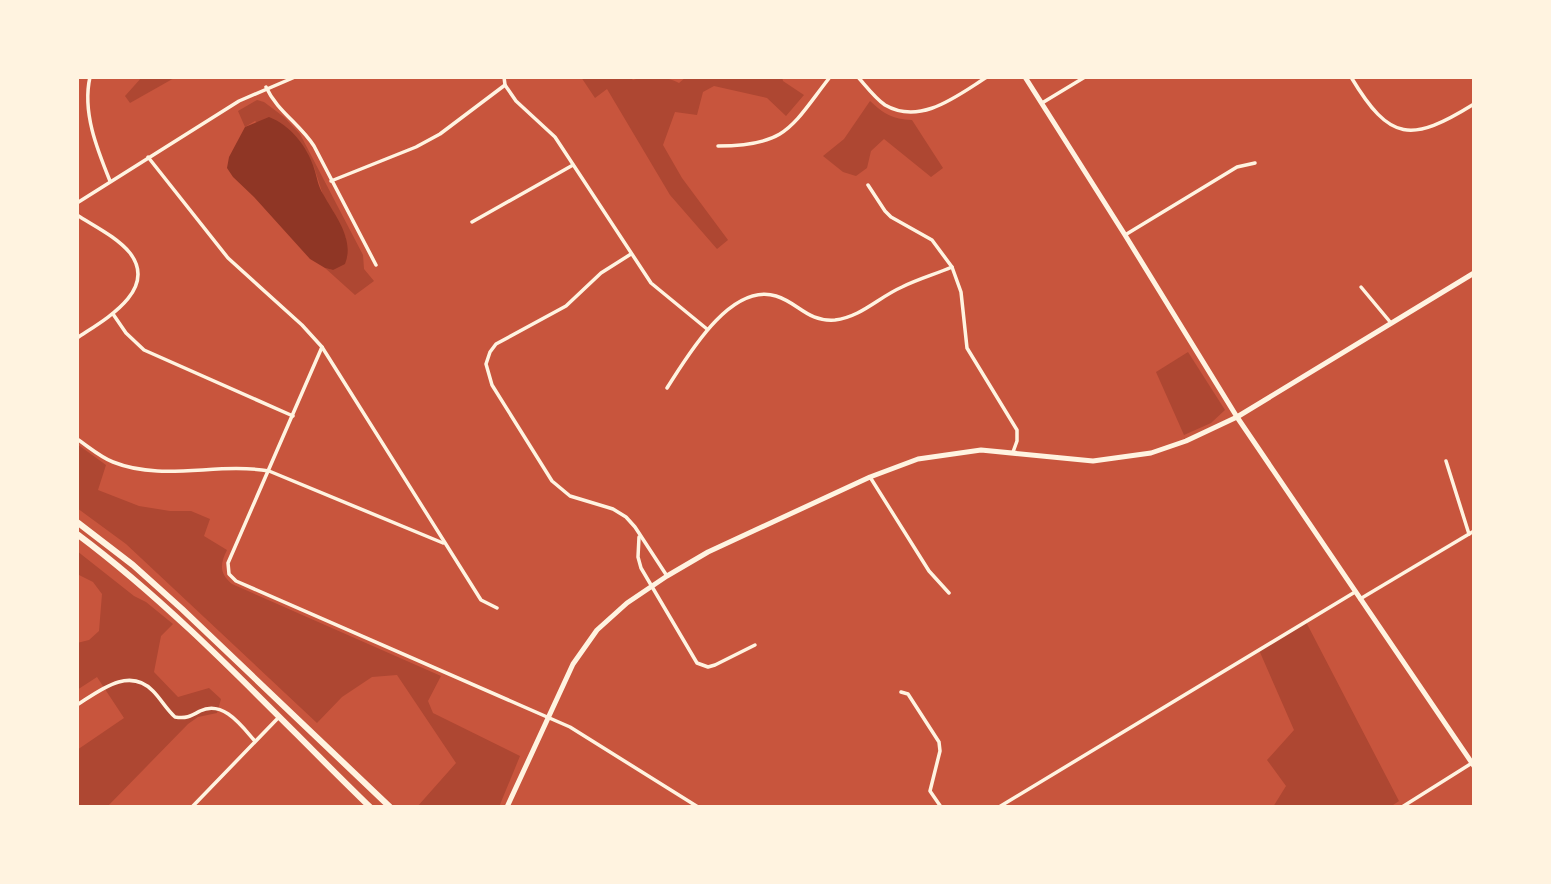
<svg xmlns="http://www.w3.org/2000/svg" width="1551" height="884" font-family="Literata,serif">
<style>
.green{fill:#ae4732}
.water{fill:#8f3625}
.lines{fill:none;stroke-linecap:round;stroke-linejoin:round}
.minor{stroke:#fff3e0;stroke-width:3.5}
.tertiary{stroke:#fff3e0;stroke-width:5}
.primary{stroke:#fff3e0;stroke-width:6}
</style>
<rect width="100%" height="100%" fill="#c8553d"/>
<!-- green -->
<g class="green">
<path d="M 142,77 L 176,77 L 130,103 L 125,96 Z"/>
<path d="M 581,77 L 630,77 L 633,80 C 648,74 666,76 679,83 L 686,77 L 782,77 L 783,81 L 804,95 L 786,116 L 767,98 L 714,86 L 703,92 L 697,115 L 675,112 L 663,145 L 682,178 L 728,240 L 717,249 L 670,195 L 607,89 L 595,98 Z"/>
<path d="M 257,100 L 264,102 L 284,117 L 300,134 L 363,255 L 364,269 L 374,281 L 355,295 L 325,268 L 333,270 L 346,238 L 323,195 L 314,167 L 255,121 L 245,127 L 238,111 Z"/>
<path d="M 870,101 C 884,114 892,119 912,120 L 943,168 L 931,177 L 884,139 L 871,151 L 867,168 L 856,176 L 843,172 L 823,156 L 844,139 Z"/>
<path d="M 1188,352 L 1225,410 L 1211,423 L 1184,435 L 1156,372 Z"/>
<path d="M 77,444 L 106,465 L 98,490 L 139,506 L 170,511 L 191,511 L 210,519 L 204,536 L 227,550 C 220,564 219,573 232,584 L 441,676 L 428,701 L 433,713 L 520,756 L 499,807 L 417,807 L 456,763 L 397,675 L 372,677 L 342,697 L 317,723 L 126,544 L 77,508 Z"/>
<path d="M 77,551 L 134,596 L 146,602 L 173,624 L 161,636 L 154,672 L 178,697 L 209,688 L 221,699 L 217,713 L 198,717 L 188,724 L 107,807 L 77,807 L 77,750 L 124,718 L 97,677 L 77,690 L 77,643 L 89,640 L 99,631 L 102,594 L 93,582 L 77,574 Z"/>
<path d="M 1306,622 L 1399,801 L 1390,807 L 1273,807 L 1286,786 L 1267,760 L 1294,730 L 1259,650 Z"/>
</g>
<!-- water -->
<path class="water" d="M 269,117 C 290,125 307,146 314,168 C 317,177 318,186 323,194 C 335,216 355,239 345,264 L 333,270 L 325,268 L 310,259 L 254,197 L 233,177 L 227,168 L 229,157 L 245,127 Z"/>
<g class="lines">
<!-- minor -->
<g class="minor">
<path d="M 90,77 C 82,112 97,149 110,181"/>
<path d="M 504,77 L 505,85 L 516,101 L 555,137 L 651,283 L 707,329"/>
<path d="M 858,77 C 866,86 875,98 885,105 C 921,126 958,95 987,77"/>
<path d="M 1351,77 C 1390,142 1411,143 1474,104"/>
<path d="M 266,87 C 277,111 300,124 314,146 L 376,265"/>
<path d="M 1042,103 L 1085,77"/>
<path d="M 718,146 C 787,146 791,127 830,77"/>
<path d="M 148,157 L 228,258 L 302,325 L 322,347 L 481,600 L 497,608"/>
<path d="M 331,181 L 416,147 L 440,134 L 505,85"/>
<path d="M 868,185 L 885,211 L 891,217 L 932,240 L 952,267 L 961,292 L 967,348 L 1017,430 L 1017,441 L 1013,452"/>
<path d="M 77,203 L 239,101 L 295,77"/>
<path d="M 77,215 C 94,226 117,237 130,253 C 159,291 102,321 77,338"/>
<path d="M 472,222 L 573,165"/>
<path d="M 1125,235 L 1237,167 L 1255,163"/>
<path d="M 631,254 L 601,273 L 566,306 L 496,344 L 490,352 L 486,364 L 492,385 L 552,481 L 570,496 L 613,509 L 626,517 L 635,527 L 667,576"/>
<path d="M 1361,287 L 1391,323"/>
<path d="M 113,314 L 126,333 L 144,350 L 293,416"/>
<path d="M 322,347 L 228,563 L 229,574 L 236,581 L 570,727 L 698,807"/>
<path d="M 667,388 C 687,357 730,282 776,296 C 799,303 807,322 835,320 C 861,317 879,297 902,287 C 918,279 936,274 952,267"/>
<path d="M 77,439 C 89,447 100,457 113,462 C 163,482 217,462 269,471 L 443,543"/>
<path d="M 1446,461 L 1469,534"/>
<path d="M 870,477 L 929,571 L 949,593"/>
<path d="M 639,537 L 638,557 L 641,568 L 697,663 L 708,667 L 715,665 L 755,645"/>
<path d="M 1360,599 L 1474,531"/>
<path d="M 901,692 L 908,694 L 939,742 L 940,751 L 930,791 L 941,807"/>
<path d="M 77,705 C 99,691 129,666 153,691 C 161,699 166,709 175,717 C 186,719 191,716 200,711 C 223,700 241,725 254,740"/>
<path d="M 192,807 L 279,717"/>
<path d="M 999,807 L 1355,592"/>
<path d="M 1402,807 L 1472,763"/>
</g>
<!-- tertiary -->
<g class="tertiary">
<path d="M 1025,77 L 1125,235 L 1237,417 L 1474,766"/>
<path d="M 507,807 L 573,664 L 597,630 L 627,603 L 667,576 L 708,552 L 870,477 L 918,459 L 981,450 L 1093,461 L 1151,453 L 1186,441 L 1237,417 L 1474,273"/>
</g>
<!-- primary -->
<g class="primary">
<path d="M 77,522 L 133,565 L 182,609 L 390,807"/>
<path d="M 77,534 C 184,614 275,715 370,807"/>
</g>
</g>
<!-- border -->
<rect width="1551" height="884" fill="none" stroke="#fff3e0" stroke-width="158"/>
</svg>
